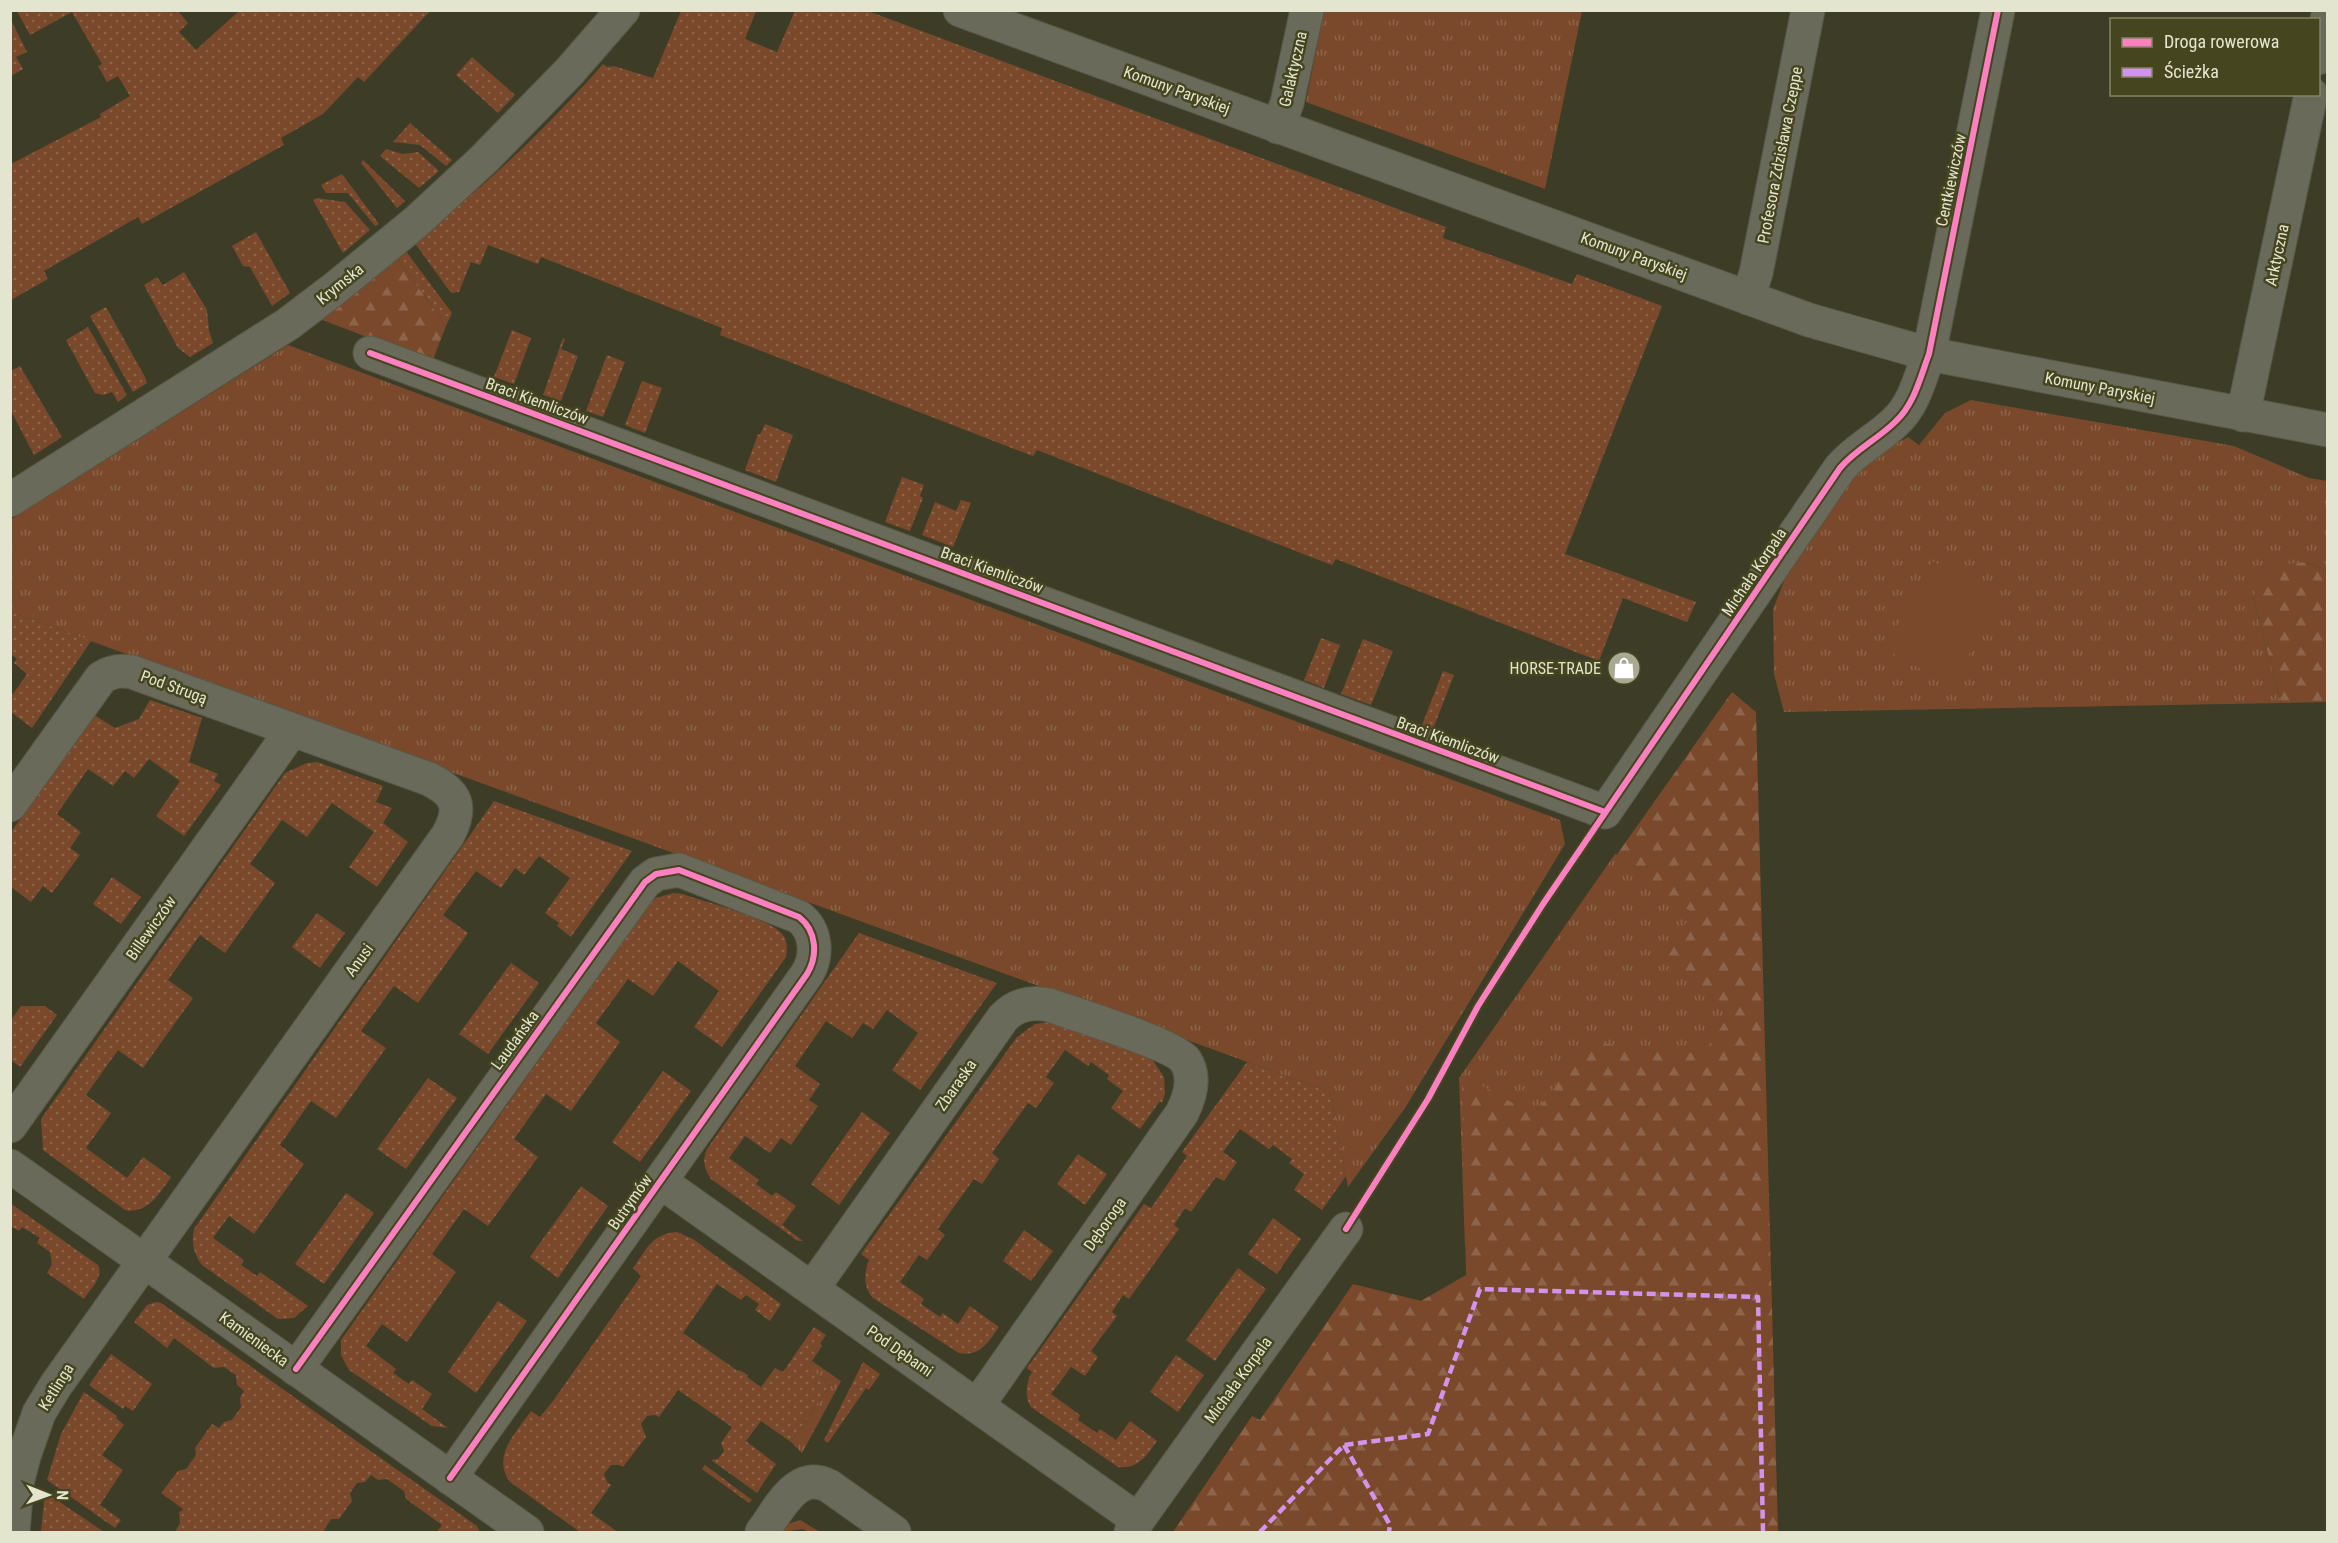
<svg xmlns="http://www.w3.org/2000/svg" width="2338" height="1543" font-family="'Roboto Condensed',sans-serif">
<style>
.grass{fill:url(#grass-tufts)}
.forest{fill:url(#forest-firs)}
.garden{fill:url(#garden-dots)}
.pitch{fill:#7a492b}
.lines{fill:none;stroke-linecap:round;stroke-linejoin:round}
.minor-casing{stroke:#585846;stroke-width:35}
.minor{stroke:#6a6a5b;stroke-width:33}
.quiet{stroke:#d193ec;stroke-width:4.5;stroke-dasharray:9 4.5;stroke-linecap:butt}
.cycleway-casing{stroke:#45451f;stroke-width:10}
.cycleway{stroke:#ff80c0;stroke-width:6}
.labels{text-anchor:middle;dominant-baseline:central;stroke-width:5;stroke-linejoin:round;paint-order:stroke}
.street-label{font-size:16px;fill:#e4e5cf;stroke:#45451f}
.poi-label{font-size:16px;fill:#e4e5cf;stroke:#45451f;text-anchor:end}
</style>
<defs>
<pattern id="grass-tufts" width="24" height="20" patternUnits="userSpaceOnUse" patternTransform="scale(1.5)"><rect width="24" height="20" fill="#7a492b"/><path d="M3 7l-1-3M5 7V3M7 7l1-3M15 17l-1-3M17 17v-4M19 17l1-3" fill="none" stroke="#8d6349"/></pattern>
<pattern id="forest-firs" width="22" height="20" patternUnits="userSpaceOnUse" patternTransform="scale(1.5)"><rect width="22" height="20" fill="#7a492b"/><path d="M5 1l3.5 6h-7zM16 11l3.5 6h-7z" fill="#8d6349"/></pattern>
<pattern id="garden-dots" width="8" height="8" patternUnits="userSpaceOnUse" patternTransform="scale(1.5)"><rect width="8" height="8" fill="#7a492b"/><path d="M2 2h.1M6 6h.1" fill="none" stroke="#8d6349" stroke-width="1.8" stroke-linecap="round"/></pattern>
</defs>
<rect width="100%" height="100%" fill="#3d3d27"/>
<!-- grass -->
<g class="grass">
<path d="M 1324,11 L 1582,11 L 1545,189 L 1306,102 Z"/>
<path d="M 288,345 L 1560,820 L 1565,844 L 1405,1108 L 1348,1187 L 1330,1092 L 11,612 L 10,520 Z"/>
<path d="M 1971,400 L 2234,446 L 2309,478 L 2327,481 L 2327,570 L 2305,562 L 2253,597 L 2281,703 L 1784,712 L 1774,674 L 1773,609 L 1785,579 L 1864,460 L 1908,437 L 1919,445 L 1945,413 Z"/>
<path d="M 1615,854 L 1755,903 L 1764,1283 L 1465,1246 L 1459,1078 Z"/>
<path d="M 820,1344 L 822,1346 L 812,1361 L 841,1381 L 802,1453 L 791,1442 L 831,1383 L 804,1366 Z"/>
<path d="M 800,1520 L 820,1532 L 809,1532 L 803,1529 L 780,1532 L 788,1524 Z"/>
</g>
<!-- forest -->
<g class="forest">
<path d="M 396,256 L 446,326 L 432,362 L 320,319 Z"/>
<path d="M 2305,562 L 2327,570 L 2327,702 L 2281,703 L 2253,597 L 2267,566 Z"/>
<path d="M 1732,692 L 1756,712 L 1778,1532 L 1173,1532 L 1252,1416 L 1260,1420 L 1353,1284 L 1421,1301 L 1466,1275 L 1462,1081 L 1465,1076 L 1534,1115 L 1587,1042 L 1703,1054 L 1732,1011 L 1662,956 L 1693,913 L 1613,860 Z"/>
</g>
<!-- garden -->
<g class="garden">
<path d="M 171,10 L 174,13 L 178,11 L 188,23 L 179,32 L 196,50 L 239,11 L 430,11 L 364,82 L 358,77 L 323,114 L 281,138 L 284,145 L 142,224 L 138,217 L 44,271 L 48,279 L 11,300 L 11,164 L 101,117 L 100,114 L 130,96 L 118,76 L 107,82 L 98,66 L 102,64 L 72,12 L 30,35 L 17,11 Z"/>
<path d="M 681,11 L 756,11 L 745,39 L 777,52 L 795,11 L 868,11 L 1446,227 L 1443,238 L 1572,284 L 1577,274 L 1662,306 L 1565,554 L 1696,602 L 1687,622 L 1623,598 L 1599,661 L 1336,559 L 1332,565 L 1316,559 L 1037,450 L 1033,456 L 1017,450 L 720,335 L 722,328 L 541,257 L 538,264 L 488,245 L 480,265 L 471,262 L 459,292 L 451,293 L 414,242 C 483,188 545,130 603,64 L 607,67 L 614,66 L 653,78 Z"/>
<path d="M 11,20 L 27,52 L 16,57 L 23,69 L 11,76 Z"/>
<path d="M 472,57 L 515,95 L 498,113 L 456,75 Z"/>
<path d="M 410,123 L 452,160 L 446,166 L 420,145 L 393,142 Z"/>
<path d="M 386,149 L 403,154 L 418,152 L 439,171 L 419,188 L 380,156 Z"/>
<path d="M 363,160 L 405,201 L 397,208 L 361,163 Z"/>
<path d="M 342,174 L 379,224 L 375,226 L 348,193 L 326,193 L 321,185 Z"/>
<path d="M 317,198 L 345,202 L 370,230 L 343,253 L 313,200 Z"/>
<path d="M 256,232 L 290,293 L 272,306 L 250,267 L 243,266 L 232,246 Z"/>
<path d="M 405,250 L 452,313 L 446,326 L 396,256 Z"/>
<path d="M 184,272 L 207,310 L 209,331 L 213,343 L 190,357 L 178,348 L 144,285 L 157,277 L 163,285 Z"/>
<path d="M 106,307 L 145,377 L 147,383 L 133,392 L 90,316 Z"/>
<path d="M 88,327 L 127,395 L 118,402 L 112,392 L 103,395 L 95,393 L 66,340 Z"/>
<path d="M 512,330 L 531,338 L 514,384 L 494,377 Z"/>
<path d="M 563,338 L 565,339 L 561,349 L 578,356 L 561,401 L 543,395 Z"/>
<path d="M 607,355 L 625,362 L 603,417 L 586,411 Z"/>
<path d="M 20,366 L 62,437 L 34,455 L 11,411 L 11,371 Z"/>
<path d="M 642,381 L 662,388 L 645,433 L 625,425 Z"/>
<path d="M 765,424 L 793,435 L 776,482 L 745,470 L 758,434 L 760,435 Z"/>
<path d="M 902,477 L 924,485 L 920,496 L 923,498 L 910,531 L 885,522 Z"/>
<path d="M 961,500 L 971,503 L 953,547 L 922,535 L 935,502 L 956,511 Z"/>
<path d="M 11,612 L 91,641 L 32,728 L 11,712 L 11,693 L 13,694 L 27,674 L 14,663 L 17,659 L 11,654 Z"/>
<path d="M 1321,638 L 1340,645 L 1324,688 L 1304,680 Z"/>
<path d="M 1363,639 L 1393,651 L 1371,705 L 1341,694 Z"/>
<path d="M 1443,671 L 1454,675 L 1433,729 L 1422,725 Z"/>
<path d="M 150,700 L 202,718 L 189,762 L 218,774 L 214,781 L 221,785 L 184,836 L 156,816 L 180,781 L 149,759 L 134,778 L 125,771 L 113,786 L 88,769 L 57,814 L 81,832 L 70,848 L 80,855 L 52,893 L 43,886 L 31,902 L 11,887 L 11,832 L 94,715 L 115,728 L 139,719 Z"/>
<path d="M 317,762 L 383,786 L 376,802 L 392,808 L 383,823 L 408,842 L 377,887 L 349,867 L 374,832 L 332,803 L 307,837 L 282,820 L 250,864 L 275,883 L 225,953 L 200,935 L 168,980 L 193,998 L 143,1068 L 118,1050 L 86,1095 L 111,1113 L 86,1148 L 127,1178 L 143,1157 L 171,1177 C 159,1194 148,1214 125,1210 L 43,1150 L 41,1119 L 285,773 L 307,763 Z"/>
<path d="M 494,801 L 632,851 L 571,937 L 557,926 L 559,923 L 545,913 L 570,878 L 539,856 L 524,875 L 515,868 L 501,888 L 476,871 L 443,915 L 468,933 L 418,1003 L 394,986 L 361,1031 L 386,1048 L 336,1118 L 311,1101 L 280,1145 L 304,1164 L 254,1234 L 229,1216 L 213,1238 L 244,1260 L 241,1265 L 257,1276 L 260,1272 L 308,1306 L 294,1318 L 278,1319 L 202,1265 C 194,1254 191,1243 194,1229 Z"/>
<path d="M 112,877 L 141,897 L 121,924 L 93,904 Z"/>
<path d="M 673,893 L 683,894 C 704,902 771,918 783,935 C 788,942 787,949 786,957 L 722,1047 L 694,1027 L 719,991 L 678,961 L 653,996 L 628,979 L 596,1023 L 620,1042 L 571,1111 L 546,1094 L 514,1139 L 538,1157 L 488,1226 L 464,1209 L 432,1254 L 456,1272 L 407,1342 L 382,1324 L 366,1346 L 396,1369 L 393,1373 L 409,1384 L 412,1380 L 432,1394 L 422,1409 L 448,1428 L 432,1426 L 349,1370 L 341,1355 L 341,1340 L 650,903 L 656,898 Z"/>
<path d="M 317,913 L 345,933 L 320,968 L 292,947 Z"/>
<path d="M 859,933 L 997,983 L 920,1090 L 892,1070 L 918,1033 L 887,1010 L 873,1029 L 863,1023 L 852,1038 L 826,1021 L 795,1066 L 820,1084 L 809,1100 L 818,1106 L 791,1145 L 781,1138 L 770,1153 L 745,1136 L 729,1158 L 759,1180 L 756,1184 L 772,1196 L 776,1192 L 796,1206 L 782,1225 L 803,1241 L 798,1241 L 711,1179 C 704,1169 702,1160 707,1149 Z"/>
<path d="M 511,963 L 539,983 L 488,1054 L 459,1034 Z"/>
<path d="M 21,1006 L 45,1006 L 57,1015 L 20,1067 L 11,1060 L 11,1020 Z"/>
<path d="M 1050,1022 L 1152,1059 L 1164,1077 L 1165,1094 L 1162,1103 L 1160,1101 L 1140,1129 L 1111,1108 L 1123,1091 L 1107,1079 L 1109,1075 L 1091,1062 L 1088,1066 L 1065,1050 L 1046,1077 L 1054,1083 L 1036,1108 L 1028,1103 L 992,1153 L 999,1159 L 982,1184 L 974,1179 L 938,1229 L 945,1235 L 927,1260 L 919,1255 L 900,1282 L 924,1299 L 921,1304 L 940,1317 L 943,1313 L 958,1324 L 970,1306 L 999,1327 C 988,1342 981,1357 959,1353 L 873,1298 C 863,1287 864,1273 869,1260 L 861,1254 L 1017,1037 L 1035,1024 Z"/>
<path d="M 1247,1062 L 1330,1092 L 1346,1176 L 1322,1210 L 1294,1190 L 1304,1174 L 1289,1163 L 1292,1159 L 1273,1145 L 1269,1149 L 1240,1129 L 1223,1152 L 1237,1162 L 1224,1181 L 1216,1177 L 1191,1212 L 1185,1208 L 1174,1225 L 1179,1229 L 1129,1299 L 1123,1295 L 1112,1312 L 1117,1316 L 1091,1351 L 1098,1357 L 1085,1376 L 1071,1367 L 1051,1394 L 1080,1415 L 1078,1420 L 1097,1433 L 1100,1429 L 1116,1440 L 1130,1421 L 1157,1441 C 1146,1456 1139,1469 1118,1467 L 1031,1407 C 1024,1396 1026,1382 1032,1372 L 1027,1368 L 1144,1204 L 1151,1208 L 1187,1156 L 1182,1152 Z"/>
<path d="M 663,1071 L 691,1091 L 640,1162 L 612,1142 Z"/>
<path d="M 428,1078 L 457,1098 L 406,1169 L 377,1149 Z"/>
<path d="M 862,1112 L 890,1133 L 839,1205 L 811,1184 Z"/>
<path d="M 1078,1154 L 1107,1174 L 1085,1205 L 1057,1184 Z"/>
<path d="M 581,1186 L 608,1206 L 558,1278 L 530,1257 Z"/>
<path d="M 346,1193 L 374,1213 L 324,1284 L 295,1264 Z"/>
<path d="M 10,1203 L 98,1265 C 104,1277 91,1288 84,1299 L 47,1273 L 52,1264 L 50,1252 L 37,1243 L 40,1238 L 22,1227 L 19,1231 L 11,1226 Z"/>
<path d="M 1273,1218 L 1301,1239 L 1277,1274 L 1248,1254 Z"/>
<path d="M 1024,1230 L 1053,1251 L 1031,1281 L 1003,1261 Z"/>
<path d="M 677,1232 L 693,1239 L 781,1304 L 770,1321 L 755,1310 L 759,1304 L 746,1295 L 741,1300 L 717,1284 L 683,1333 L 738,1371 L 739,1370 L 748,1375 L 747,1377 L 761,1387 L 775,1368 L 783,1372 L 814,1327 L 826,1335 L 805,1366 L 831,1383 L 791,1442 L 761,1421 L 746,1441 L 776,1464 L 757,1493 L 711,1460 L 718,1459 L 724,1451 L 721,1443 L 732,1427 L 678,1390 L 659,1417 L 655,1415 L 647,1416 L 641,1424 L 646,1437 L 623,1467 L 619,1465 L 611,1465 L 604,1474 L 607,1482 L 611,1485 L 591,1513 L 618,1532 L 580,1532 L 510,1482 C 491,1456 516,1433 531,1411 L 540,1417 L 553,1401 L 641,1276 L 633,1268 C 647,1249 651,1234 677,1232 Z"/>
<path d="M 1238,1268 L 1266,1289 L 1215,1361 L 1186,1340 Z"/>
<path d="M 498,1301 L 527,1321 L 476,1393 L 448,1372 Z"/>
<path d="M 156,1302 L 161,1303 L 477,1526 L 480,1532 L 437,1532 L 442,1525 L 406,1499 L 404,1491 L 387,1479 L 378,1480 L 371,1475 L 365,1482 L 357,1483 L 350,1493 L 352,1501 L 339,1519 L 331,1519 L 323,1532 L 175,1532 L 180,1523 L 179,1513 L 183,1509 L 161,1493 L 178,1471 L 186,1469 L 196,1455 L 195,1448 L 212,1424 L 219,1428 L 224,1422 L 232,1420 L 241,1407 L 240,1398 L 244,1391 L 237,1385 L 236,1375 L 224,1367 L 214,1368 L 174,1338 L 167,1348 L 134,1322 L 147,1305 Z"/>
<path d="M 111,1354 L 152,1384 L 133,1411 L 125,1406 L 123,1409 L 89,1385 Z"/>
<path d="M 1176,1355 L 1204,1375 L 1178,1412 L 1150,1392 Z"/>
<path d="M 863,1362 L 880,1374 L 869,1390 L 866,1388 L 828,1443 L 824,1440 Z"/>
<path d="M 84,1392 L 117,1416 L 116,1418 L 124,1425 L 102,1455 L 123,1470 L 100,1505 L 121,1520 L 115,1528 L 47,1480 L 61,1434 Z"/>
<path d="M 705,1465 L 752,1500 L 749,1503 L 702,1469 Z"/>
<path d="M 45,1492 L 104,1532 L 41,1532 Z"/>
</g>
<!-- pitch -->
<path class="pitch" d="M 1932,561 L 2000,598 L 1952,686 L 1885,649 Z"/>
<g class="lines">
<defs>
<g id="minor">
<path d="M 960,10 L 1809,320 L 1929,354 L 2328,430"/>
<path d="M 2318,58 L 2328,15"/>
<path d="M 1278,127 L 1287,103 L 1307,10"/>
<path d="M 1748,298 L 1756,273 L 1808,10"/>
<path d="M 370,353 L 1605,812 L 1840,468 C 1856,449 1878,439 1895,422 C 1914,405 1920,378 1929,354 L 1998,10"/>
<path d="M 2243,415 L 2311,94"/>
<path d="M 10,500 L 288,324 L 334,289 L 416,222 L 483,160 L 569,72 L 623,10"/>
<path d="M 10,805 L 101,678 C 111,671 120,670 132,672 L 429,779 C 457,793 463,807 448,835 L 56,1385 L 39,1413 L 24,1456 L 17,1483 L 13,1532"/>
<path d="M 10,1126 L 292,730"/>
<path d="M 10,1166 L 527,1532"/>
<path d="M 661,1182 L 1138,1520"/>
<path d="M 812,1289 L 1003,1018 C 1015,1005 1030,1001 1049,1005 C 1072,1013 1174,1045 1185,1060 C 1196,1076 1190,1097 1182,1113 L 977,1406"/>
<path d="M 296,1369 L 645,882 L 656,874 L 679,870 L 799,917 C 817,931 818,956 807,974 L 450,1478"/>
<path d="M 762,1532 C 779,1510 796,1469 829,1486 L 894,1532"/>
<path d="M 1131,1532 L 1138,1520 L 1346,1229"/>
</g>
</defs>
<!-- minor casing -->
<use href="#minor" class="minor-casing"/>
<!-- minor -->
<use href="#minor" class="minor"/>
<!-- quiet -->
<g class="quiet">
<path d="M 1344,1445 L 1390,1525 L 1389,1532"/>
<path d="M 1260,1532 L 1344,1445 L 1428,1434 L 1480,1289 L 1758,1297 L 1763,1532"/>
</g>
<defs>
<g id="cycleway">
<path d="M 370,353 L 1605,812"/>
<path d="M 1346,1229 L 1428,1099 L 1478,1006 L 1543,904 L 1840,468 C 1856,449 1878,439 1895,422 C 1914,405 1920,378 1929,354 L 1998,10"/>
<path d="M 296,1369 L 645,882 L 656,874 L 679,870 L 799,917 C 817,931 818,956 807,974 L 450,1478"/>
</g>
</defs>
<!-- cycleway casing -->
<use href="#cycleway" class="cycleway-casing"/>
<!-- cycleway -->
<use href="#cycleway" class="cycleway"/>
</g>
<!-- icons -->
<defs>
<symbol id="shop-disc" viewBox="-11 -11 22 22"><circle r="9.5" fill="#aaaa94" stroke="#45451f"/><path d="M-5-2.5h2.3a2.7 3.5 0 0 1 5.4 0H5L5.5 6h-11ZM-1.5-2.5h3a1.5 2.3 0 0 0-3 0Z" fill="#fff"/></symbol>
</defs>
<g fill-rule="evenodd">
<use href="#shop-disc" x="1605" y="649" width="38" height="38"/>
</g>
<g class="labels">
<!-- street labels -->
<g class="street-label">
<text transform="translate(1293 69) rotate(-77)">Galaktyczna</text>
<text transform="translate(1177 90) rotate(20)">Komuny Paryskiej</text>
<text transform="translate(1780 155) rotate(-79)">Profesora Zdzisława Czeppe</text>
<text transform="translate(1951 180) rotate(-78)">Centkiewiczów</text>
<text transform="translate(2277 255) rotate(-78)">Arktyczna</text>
<text transform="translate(1634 256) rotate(20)">Komuny Paryskiej</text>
<text transform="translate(340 284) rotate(-39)">Krymska</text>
<text transform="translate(2100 388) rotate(11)">Komuny Paryskiej</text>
<text transform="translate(537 401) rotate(20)">Braci Kiemliczów</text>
<text transform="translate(992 570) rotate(20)">Braci Kiemliczów</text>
<text transform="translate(1754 572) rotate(-56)">Michała Korpala</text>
<text transform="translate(174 687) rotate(20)">Pod Strugą</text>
<text transform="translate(1448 740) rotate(20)">Braci Kiemliczów</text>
<text transform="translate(151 928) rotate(-55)">Billewiczów</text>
<text transform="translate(359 960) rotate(-54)">Anusi</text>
<text transform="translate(515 1040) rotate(-54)">Laudańska</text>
<text transform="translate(956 1085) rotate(-55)">Zbaraska</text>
<text transform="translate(630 1202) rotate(-55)">Butrymów</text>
<text transform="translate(1105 1224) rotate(-55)">Dęboroga</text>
<text transform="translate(254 1339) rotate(36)">Kamieniecka</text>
<text transform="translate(900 1351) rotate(35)">Pod Dębami</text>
<text transform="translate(1238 1380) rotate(-54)">Michała Korpala</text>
<text transform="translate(56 1387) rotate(-58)">Ketlinga</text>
</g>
<!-- poi labels -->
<g class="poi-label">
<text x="1601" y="668">HORSE-TRADE</text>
</g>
</g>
<!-- border -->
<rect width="2338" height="1543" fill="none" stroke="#e4e5cf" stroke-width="24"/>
<!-- legend -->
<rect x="2110" y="18" width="210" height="78" fill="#45451f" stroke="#858565" stroke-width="1.5"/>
<rect x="2122" y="38" width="30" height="9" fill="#ff80c0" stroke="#858565" stroke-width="1.5"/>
<text x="2164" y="48" font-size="18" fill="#e4e5cf">Droga rowerowa</text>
<rect x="2122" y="68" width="30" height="9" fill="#d193ec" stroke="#858565" stroke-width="1.5"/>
<text x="2164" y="78" font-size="18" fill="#e4e5cf">Ścieżka</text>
<!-- north arrow -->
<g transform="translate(48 1495) rotate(91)" stroke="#45451f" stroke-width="4.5" paint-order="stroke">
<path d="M0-4.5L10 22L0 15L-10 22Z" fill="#e4e5cf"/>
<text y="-9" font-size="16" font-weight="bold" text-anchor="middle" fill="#e4e5cf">N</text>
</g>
</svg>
